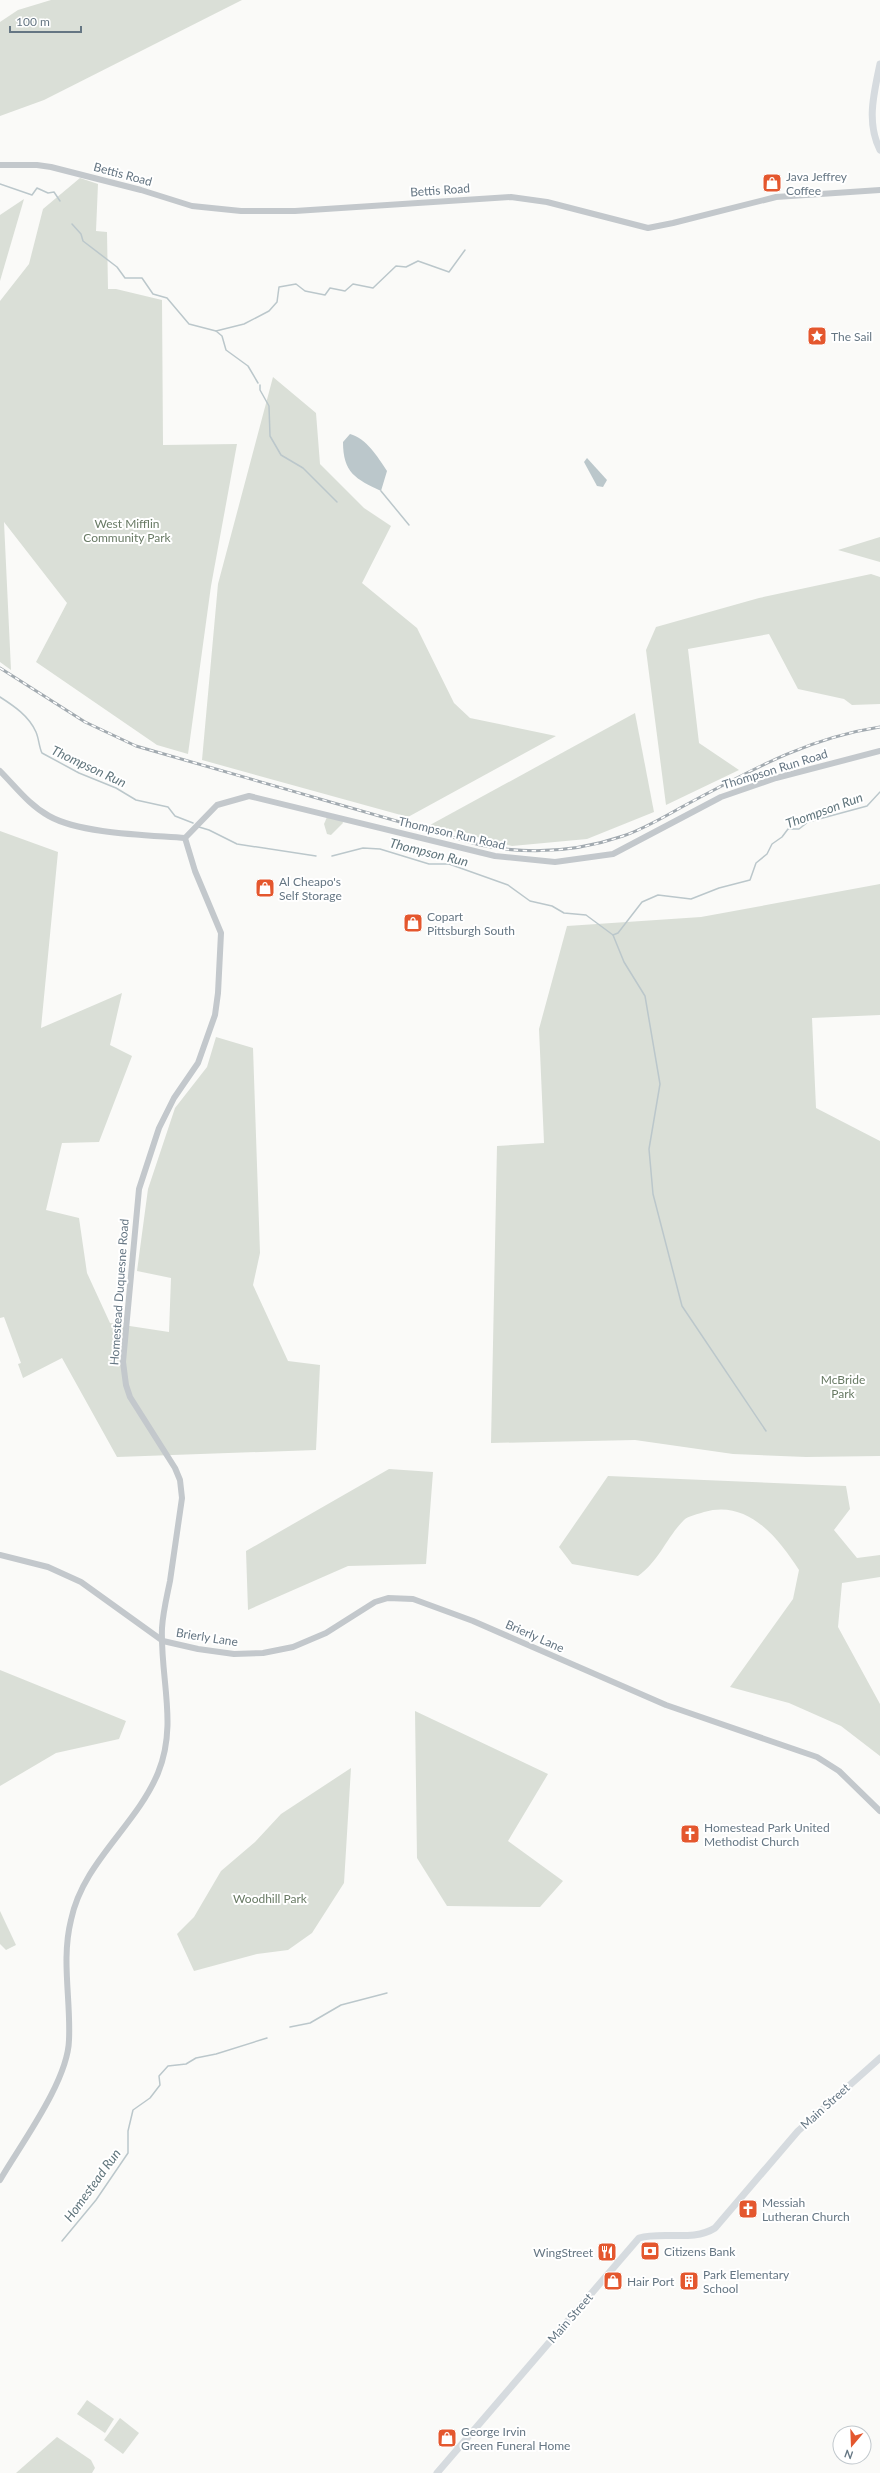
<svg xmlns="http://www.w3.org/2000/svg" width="880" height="2473" font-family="Lato,sans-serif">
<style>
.green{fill:#dadfd7}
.water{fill:#bbc7cb}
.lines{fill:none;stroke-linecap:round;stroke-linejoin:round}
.stream{stroke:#bbc7cb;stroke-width:1.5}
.minor{stroke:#c3c8cc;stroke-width:6}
.major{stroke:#d6dbdf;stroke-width:7}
.rail-casing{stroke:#a2aab0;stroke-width:3}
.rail{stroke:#fff;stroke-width:1.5;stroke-dasharray:4.5;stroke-linecap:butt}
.labels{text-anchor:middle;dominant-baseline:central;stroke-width:4;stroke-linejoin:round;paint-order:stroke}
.street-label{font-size:12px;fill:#657683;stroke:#fff}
.poi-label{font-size:12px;fill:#657683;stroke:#fff;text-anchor:start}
.park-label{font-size:12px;fill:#687a64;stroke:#fff}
.water-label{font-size:13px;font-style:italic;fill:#60757c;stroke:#fff}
</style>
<rect width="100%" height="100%" fill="#fafaf8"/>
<!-- green -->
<g class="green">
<path d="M 51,0 L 242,0 L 44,100 L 0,116 L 0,22 L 18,10 Z"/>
<path d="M 80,178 L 98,184 L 96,231 L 107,232 L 108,289 L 116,289 L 162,300 L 163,445 L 237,444 L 211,586 L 188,754 L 157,745 L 36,662 L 67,603 L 4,522 L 11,670 L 0,662 L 0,301 L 29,264 L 43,209 Z"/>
<path d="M 24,199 L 0,281 L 0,215 Z"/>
<path d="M 273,377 L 316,413 L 320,464 L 364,508 L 391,526 L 362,583 L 417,628 L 454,703 L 470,718 L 556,736 L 408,817 L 202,760 L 218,584 Z"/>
<path d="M 880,537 L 880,562 L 838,550 Z"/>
<path d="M 871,574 L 880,577 L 880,704 L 852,705 L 844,699 L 798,689 L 769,634 L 688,649 L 699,743 L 739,770 L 666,805 L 646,650 L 656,627 L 759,598 Z"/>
<path d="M 635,713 L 654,812 L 587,839 L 512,846 L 430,825 Z"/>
<path d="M 327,817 L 342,820 L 343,823 L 331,835 L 327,834 L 324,824 Z"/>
<path d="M 0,831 L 58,852 L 41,1028 L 122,993 L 110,1045 L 132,1056 L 99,1142 L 62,1143 L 46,1210 L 79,1218 L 87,1273 L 110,1323 L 169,1332 L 171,1278 L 137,1271 L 148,1189 L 175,1108 L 207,1067 L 216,1037 L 253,1048 L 260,1253 L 253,1285 L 288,1361 L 320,1365 L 316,1450 L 117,1457 L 62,1358 L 23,1378 L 18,1364 L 21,1363 L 4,1317 L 0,1318 Z"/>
<path d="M 880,884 L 880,1015 L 812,1018 L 816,1108 L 880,1141 L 880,1456 L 806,1457 L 733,1454 L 635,1440 L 491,1443 L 497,1146 L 544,1143 L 539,1029 L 567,926 L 701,917 Z"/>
<path d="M 389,1469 L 433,1472 L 426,1564 L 348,1566 L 248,1610 L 246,1551 Z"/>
<path d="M 608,1476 L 846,1486 L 850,1509 L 834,1530 L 857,1558 L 880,1555 L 880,1577 L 842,1583 L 838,1627 L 880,1704 L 880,1756 L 841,1726 L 789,1703 L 730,1687 L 793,1599 L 799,1570 C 778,1538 748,1499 704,1512 C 699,1514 688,1516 684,1520 C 666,1538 660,1560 638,1576 L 572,1564 L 559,1547 Z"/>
<path d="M 0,1670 L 126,1721 L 119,1739 L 56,1753 L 0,1786 Z"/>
<path d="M 415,1711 L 548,1774 L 508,1841 L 563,1881 L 540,1907 L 447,1906 L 417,1858 Z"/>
<path d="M 351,1768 L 344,1883 L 312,1933 L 288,1950 L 257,1954 L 194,1971 L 177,1934 L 194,1917 L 221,1871 L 255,1842 L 281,1814 Z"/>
<path d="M 0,1911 L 16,1945 L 6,1950 L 0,1944 Z"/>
<path d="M 87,2400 L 114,2419 L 105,2433 L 77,2414 Z"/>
<path d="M 120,2418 L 139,2433 L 123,2454 L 104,2440 Z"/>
<path d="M 57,2437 L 91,2460 L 95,2468 L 92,2473 L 16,2473 Z"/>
</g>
<!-- water -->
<g class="water">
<path d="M 350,434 C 366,438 378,457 387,471 L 381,491 C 356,479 343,473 343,442 Z"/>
<path d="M 587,458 L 607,480 L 603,487 L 597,486 L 584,462 Z"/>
</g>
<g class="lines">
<!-- stream -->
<g class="stream">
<path d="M 0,184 L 32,195 L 37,188 L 48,193 L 54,192 L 60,201"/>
<path d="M 72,224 L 81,234 L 83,241 L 117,267 L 125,278 L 142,278 L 153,294 L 167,298 L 189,324 L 216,331 L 244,324 L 269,311 L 277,302 L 279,287 L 296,284 L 305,291 L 325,295 L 330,288 L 345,291 L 353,284 L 373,288 L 396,266 L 406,267 L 418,261 L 449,272 L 465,250"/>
<path d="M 216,331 L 222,336 L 226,350 L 248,366 L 258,383"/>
<path d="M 260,385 L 260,390 L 269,406 L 270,436 L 281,455 L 303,468 L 337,502"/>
<path d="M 381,491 L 409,525"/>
<path d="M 0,697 C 14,706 29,716 36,732 C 39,739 39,747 42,753 L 79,773 L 116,788 L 136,800 L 168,807 L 175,816 L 193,823"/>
<path d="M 199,827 L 209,830 L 237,844 L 316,856"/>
<path d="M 332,856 L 363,848 L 380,849 L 429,864 L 449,864 L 508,885 L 530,901 L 552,906 L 564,913 L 586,915 L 613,935 L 618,933 L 642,902 L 658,895 L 691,899 L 719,888 L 750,880 L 756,863 L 767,854 L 772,844 L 782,837 L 788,829 L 799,829 L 808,822 L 867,806 L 880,792"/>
<path d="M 613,935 L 624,962 L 645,996 L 660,1084 L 649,1149 L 653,1194 L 682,1306 L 766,1431"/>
<path d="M 290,2027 L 310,2023 L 341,2005 L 387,1993"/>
<path d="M 62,2241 L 96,2200 L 128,2153 L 128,2131 L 133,2110 L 150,2098 L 160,2085 L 159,2076 L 168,2066 L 186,2064 L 196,2058 L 216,2054 L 267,2038"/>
</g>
<!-- minor -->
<g class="minor">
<path d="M 0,165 L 37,165 L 51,167 L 141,190 L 192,206 L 241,211 L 295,211 L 511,197 L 547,202 L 648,228 L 673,223 L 776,197 L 880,190"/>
<path d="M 0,771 C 16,787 29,805 49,816 C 81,834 148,835 185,838"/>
<path d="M 185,838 L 217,805 L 249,796 L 495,856 L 555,862 L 613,854 L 721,797 L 776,778 L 880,751"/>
<path d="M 0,1555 L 48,1567 L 81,1582 L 163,1641 L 198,1649 L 234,1654 L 263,1653 L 293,1647 L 326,1633 L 375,1602 L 388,1598 L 413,1599 L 473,1621 L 666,1705 L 817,1757 L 839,1771 L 880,1811"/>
<path d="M 0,2180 C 21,2144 68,2081 69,2040 C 71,2000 61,1960 71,1920 C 83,1862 136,1826 158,1773 C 178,1725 160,1678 162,1628 C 163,1612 167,1596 170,1581 C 174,1553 178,1525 182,1498 L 180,1480 L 175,1468 L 130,1397 L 126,1385 L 123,1362 L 139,1189 L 159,1128 L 174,1098 L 198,1063 L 215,1015 L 218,993 L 221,933 L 195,871 L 185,838"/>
</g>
<!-- major -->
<g class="major">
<path d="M 880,64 C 874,93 866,122 880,150"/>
<path d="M 437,2473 L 639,2238 C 663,2231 693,2242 715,2228 L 798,2131 L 880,2058"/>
</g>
<defs>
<path id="rail" d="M 0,668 L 85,722 L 136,746 L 480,845 C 528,855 576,852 623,836 C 647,828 670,813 693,801 C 755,768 809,738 880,727"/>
</defs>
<!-- rail casing -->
<use href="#rail" class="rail-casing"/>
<!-- rail -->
<use href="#rail" class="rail"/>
</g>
<!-- icons -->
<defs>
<symbol id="shop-square" viewBox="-11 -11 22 22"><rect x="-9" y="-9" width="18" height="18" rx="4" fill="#e4572e" stroke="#fff"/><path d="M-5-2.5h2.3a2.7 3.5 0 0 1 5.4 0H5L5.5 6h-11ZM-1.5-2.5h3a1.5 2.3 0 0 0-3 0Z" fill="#fff"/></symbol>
<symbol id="sight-square" viewBox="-11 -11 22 22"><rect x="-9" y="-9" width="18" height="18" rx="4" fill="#e4572e" stroke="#fff"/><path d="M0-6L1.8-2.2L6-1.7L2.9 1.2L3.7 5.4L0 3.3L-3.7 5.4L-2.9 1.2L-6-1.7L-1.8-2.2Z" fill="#fff"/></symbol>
<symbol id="church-square" viewBox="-11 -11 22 22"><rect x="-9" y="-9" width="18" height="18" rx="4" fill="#e4572e" stroke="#fff"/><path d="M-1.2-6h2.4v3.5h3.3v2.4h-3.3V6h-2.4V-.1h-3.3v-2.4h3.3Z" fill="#fff"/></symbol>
<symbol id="bank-square" viewBox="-11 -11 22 22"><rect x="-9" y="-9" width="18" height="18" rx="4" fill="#e4572e" stroke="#fff"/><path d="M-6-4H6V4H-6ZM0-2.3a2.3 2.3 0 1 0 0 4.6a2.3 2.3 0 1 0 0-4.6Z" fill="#fff"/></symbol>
<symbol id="restaurant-square" viewBox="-11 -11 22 22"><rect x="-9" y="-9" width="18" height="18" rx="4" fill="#e4572e" stroke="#fff"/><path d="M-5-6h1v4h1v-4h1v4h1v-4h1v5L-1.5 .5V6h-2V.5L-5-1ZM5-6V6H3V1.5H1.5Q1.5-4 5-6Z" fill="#fff"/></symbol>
<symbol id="building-square" viewBox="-11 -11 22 22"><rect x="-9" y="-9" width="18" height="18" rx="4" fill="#e4572e" stroke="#fff"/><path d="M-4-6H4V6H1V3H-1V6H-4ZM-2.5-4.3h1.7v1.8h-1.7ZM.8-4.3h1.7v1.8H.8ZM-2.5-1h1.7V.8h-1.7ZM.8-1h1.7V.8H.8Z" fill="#fff"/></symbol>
</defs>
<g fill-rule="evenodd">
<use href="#shop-square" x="761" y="172" width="22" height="22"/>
<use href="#sight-square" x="806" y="325" width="22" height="22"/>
<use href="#shop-square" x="254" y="877" width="22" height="22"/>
<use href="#shop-square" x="402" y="912" width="22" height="22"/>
<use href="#church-square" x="679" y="1823" width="22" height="22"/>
<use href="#church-square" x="737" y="2198" width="22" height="22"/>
<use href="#bank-square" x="639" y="2240" width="22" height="22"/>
<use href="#restaurant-square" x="596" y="2241" width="22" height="22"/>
<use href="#shop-square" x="602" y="2270" width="22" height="22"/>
<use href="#building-square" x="678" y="2270" width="22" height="22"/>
<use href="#shop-square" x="436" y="2427" width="22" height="22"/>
</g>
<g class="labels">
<!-- street labels -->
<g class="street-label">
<text transform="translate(123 174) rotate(15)">Bettis Road</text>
<text transform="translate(440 190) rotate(-4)">Bettis Road</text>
<text transform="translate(775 769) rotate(-17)">Thompson Run Road</text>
<text transform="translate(452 833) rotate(13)">Thompson Run Road</text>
<text transform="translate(119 1292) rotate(-86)">Homestead Duquesne Road</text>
<text transform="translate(535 1636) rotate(24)">Brierly Lane</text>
<text transform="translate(207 1637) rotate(9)">Brierly Lane</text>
<text transform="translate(825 2106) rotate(-42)">Main Street</text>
<text transform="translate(570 2318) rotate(-49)">Main Street</text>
</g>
<!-- poi labels -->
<g class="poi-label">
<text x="786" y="176">Java Jeffrey<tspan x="786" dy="14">Coffee</tspan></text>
<text x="831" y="336">The Sail</text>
<text x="279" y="881">Al Cheapo's<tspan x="279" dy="14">Self Storage</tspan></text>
<text x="427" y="916">Copart<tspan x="427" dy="14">Pittsburgh South</tspan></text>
<text x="704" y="1827">Homestead Park United<tspan x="704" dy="14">Methodist Church</tspan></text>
<text x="762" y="2202">Messiah<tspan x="762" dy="14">Lutheran Church</tspan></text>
<text x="664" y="2251">Citizens Bank</text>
<text x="593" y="2252" text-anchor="end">WingStreet</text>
<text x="703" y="2274">Park Elementary<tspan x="703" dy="14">School</tspan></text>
<text x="627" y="2281">Hair Port</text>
<text x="461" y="2431">George Irvin<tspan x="461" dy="14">Green Funeral Home</tspan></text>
</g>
<!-- park labels -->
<g class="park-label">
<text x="127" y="523">West Mifflin<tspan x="127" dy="14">Community Park</tspan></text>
<text x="843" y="1379">McBride<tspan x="843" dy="14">Park</tspan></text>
<text x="270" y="1898">Woodhill Park</text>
</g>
<!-- water labels -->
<g class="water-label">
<text transform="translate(89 766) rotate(25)">Thompson Run</text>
<text transform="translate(824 810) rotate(-20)">Thompson Run</text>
<text transform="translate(429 852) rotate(14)">Thompson Run</text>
<text transform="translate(92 2185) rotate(-54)">Homestead Run</text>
</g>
</g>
<!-- north arrow -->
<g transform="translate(852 2445) rotate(199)"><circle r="19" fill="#ffffff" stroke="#c1c8cd"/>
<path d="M0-3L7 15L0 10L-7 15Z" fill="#e4572e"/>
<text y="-6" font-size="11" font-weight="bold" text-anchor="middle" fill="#657683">N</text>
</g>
<!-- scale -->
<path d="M10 26v6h71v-6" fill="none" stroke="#657683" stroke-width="2"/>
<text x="16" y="26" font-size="12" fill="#657683" stroke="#ffffff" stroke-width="3" paint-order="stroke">100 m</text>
</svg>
